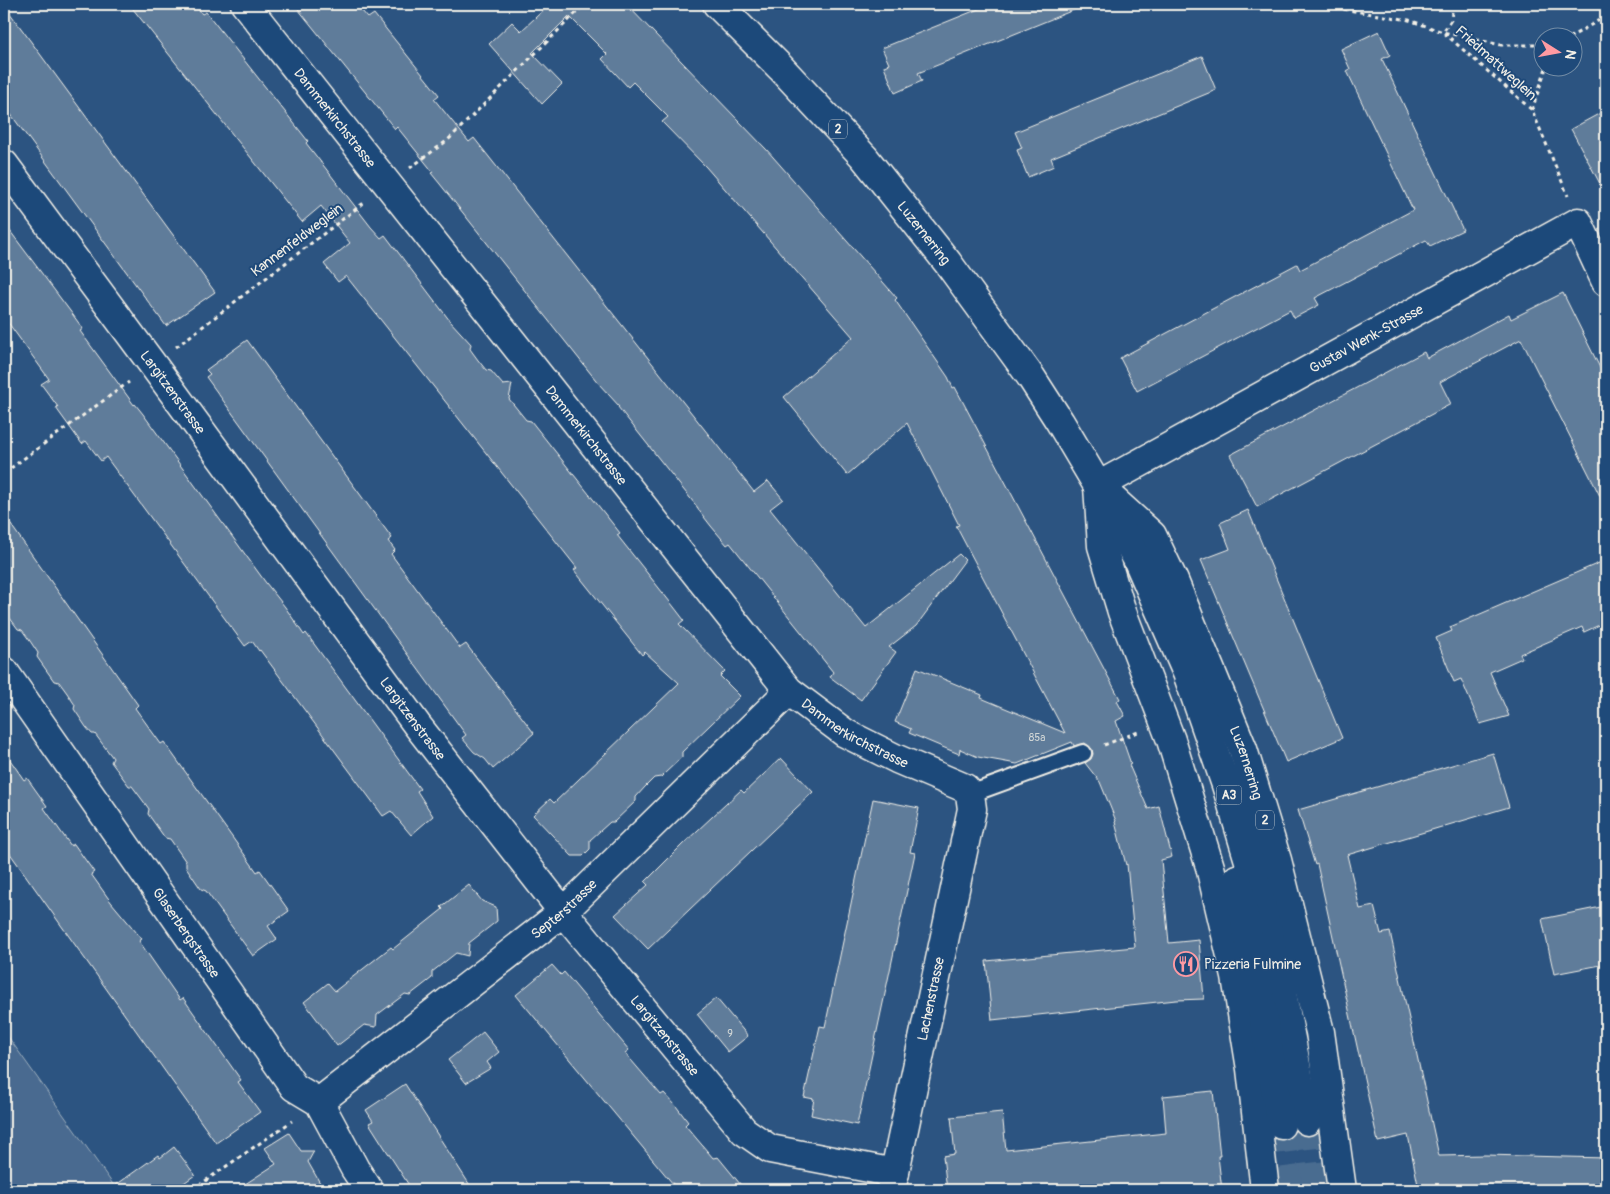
<svg xmlns="http://www.w3.org/2000/svg" width="1610" height="1194" font-family="Pangolin,sans-serif">
<style>
.green{fill:#496b90;stroke:#9eaebc}
.building{fill:#5e7b9a;stroke:#f4f1e8}
.lines{fill:none;stroke-linecap:round;stroke-linejoin:round}
.motorway-tunnel{stroke:#4a6c90;stroke-width:28;stroke-dasharray:28 14;stroke-linecap:butt}
.service-casing{stroke:#f4f1e8;stroke-width:20}
.minor-casing{stroke:#f4f1e8;stroke-width:31}
.primary-casing{stroke:#f4f1e8;stroke-width:31}
.motorway-casing{stroke:#f4f1e8;stroke-width:31}
.path{stroke:#f4f1e8;stroke-width:3;stroke-dasharray:4 4;stroke-linecap:butt}
.service{stroke:#1f4a7a;stroke-width:16}
.minor{stroke:#1f4a7a;stroke-width:28}
.primary{stroke:#1f4a7a;stroke-width:28}
.motorway{stroke:#1f4a7a;stroke-width:28}
.labels{text-anchor:middle;dominant-baseline:central;stroke-width:4;stroke-linejoin:round;paint-order:stroke}
.number-label{font-size:11px;fill:#ced4d4}
.shield{fill:#1f4a7a;stroke:#b4bfc7;stroke-width:1}
.shield-label{font-size:12px;font-weight:bold;fill:#f4f1e8}
.street-label{font-size:14px;fill:#f4f1e8;stroke:#1f4a7a}
.poi-label{font-size:14px;fill:#f4f1e8;stroke:#1f4a7a;text-anchor:start}
</style>
<rect width="100%" height="100%" fill="#2c5481"/>
<filter id="ink" filterUnits="userSpaceOnUse"><feTurbulence type="fractalNoise" baseFrequency=".02" numOctaves="2"/><feDisplacementMap in="SourceGraphic" scale="10" xChannelSelector="R" yChannelSelector="G"/><feConvolveMatrix kernelMatrix="1 2 1 2 8 2 1 2 1" color-interpolation-filters="sRGB"/></filter>
<g filter="url(#ink)">
<!-- green -->
<path class="green" d="M 4,1031 L 117,1190 L 4,1190 Z"/>
<!-- building -->
<g class="building">
<path d="M 129,4 L 194,4 L 202,14 L 206,12 L 308,141 L 306,143 L 371,227 L 381,238 L 385,235 L 450,321 L 471,344 L 470,349 L 478,360 L 486,370 L 491,371 L 503,385 L 512,384 L 509,399 L 526,420 L 531,421 L 620,533 L 617,535 L 674,607 L 684,620 L 679,624 L 725,671 L 720,676 L 740,696 L 682,752 L 682,757 L 664,774 L 661,777 L 654,778 L 645,787 L 636,797 L 636,801 L 614,822 L 610,822 L 590,840 L 590,849 L 583,856 L 572,856 L 533,815 L 550,799 L 554,803 L 679,683 L 645,652 L 642,655 L 574,570 L 577,568 L 346,276 L 338,282 L 324,264 L 350,243 L 321,206 L 302,222 Z"/>
<path d="M 294,4 L 356,4 L 368,18 L 374,14 L 439,95 L 434,99 L 469,142 L 474,138 L 754,492 L 768,481 L 783,499 L 770,509 L 866,628 L 959,554 L 965,560 L 916,626 L 889,647 L 896,652 L 861,700 L 830,677 L 833,672 L 730,543 L 727,545 L 711,526 L 697,508 L 698,508 L 618,407 L 619,406 L 599,384 L 440,184 L 431,173 L 433,172 L 397,127 L 395,129 Z"/>
<path d="M 550,4 L 626,4 L 766,149 L 897,298 L 895,300 L 948,377 L 953,388 L 955,387 L 1120,699 L 1117,701 L 1125,716 L 1116,721 L 1131,764 L 1129,765 L 1148,809 L 1159,806 L 1172,857 L 1161,860 L 1169,943 L 1199,940 L 1204,999 L 1176,1000 L 992,1020 L 986,961 L 1135,947 L 1127,864 L 1126,865 L 1115,822 L 1116,821 L 1100,782 L 1085,763 L 1091,759 L 1093,754 L 1092,749 L 1085,743 L 1074,746 L 1072,742 L 1017,764 L 978,757 L 960,749 L 959,754 L 909,733 L 911,729 L 895,722 L 917,668 L 982,695 L 981,698 L 1065,733 L 956,526 L 959,525 L 907,423 L 847,475 L 784,397 L 853,337 L 706,167 L 662,122 L 668,117 L 633,82 L 628,87 L 602,59 L 607,54 L 569,16 L 532,53 L 562,84 L 542,104 L 489,44 L 512,22 L 521,31 Z"/>
<path d="M 991,4 L 1086,5 L 918,73 L 922,81 L 895,93 L 884,66 L 889,64 L 882,48 Z"/>
<path d="M 4,5 L 215,292 L 166,326 L 4,105 Z"/>
<path d="M 1379,31 L 1390,55 L 1382,59 L 1463,230 L 1430,246 L 1426,240 L 1315,298 L 1319,305 L 1294,318 L 1290,310 L 1137,391 L 1120,358 L 1297,264 L 1300,270 L 1413,210 L 1347,71 L 1350,69 L 1341,49 Z"/>
<path d="M 1202,56 L 1216,90 L 1051,158 L 1054,166 L 1028,177 L 1017,150 L 1022,148 L 1015,132 Z"/>
<path d="M 1606,110 L 1606,195 L 1571,129 Z"/>
<path d="M 4,223 L 73,315 L 83,329 L 80,331 L 134,405 L 135,404 L 143,414 L 266,583 L 285,607 L 304,635 L 306,633 L 420,789 L 417,791 L 433,816 L 411,835 L 391,811 L 383,816 L 260,650 L 259,651 L 252,641 L 245,646 L 106,457 L 101,461 L 86,441 L 82,444 L 56,408 L 58,407 L 41,384 L 49,379 L 4,317 Z"/>
<path d="M 1563,293 L 1606,380 L 1606,508 L 1521,339 L 1440,382 L 1451,404 L 1257,507 L 1230,455 L 1424,352 L 1427,358 L 1509,314 L 1511,319 Z"/>
<path d="M 247,340 L 392,538 L 388,541 L 395,550 L 391,554 L 460,648 L 466,644 L 534,733 L 493,769 L 485,759 L 474,752 L 462,738 L 466,735 L 206,377 L 210,374 L 206,370 Z"/>
<path d="M 1248,510 L 1342,738 L 1286,762 L 1201,560 L 1230,549 L 1220,523 Z"/>
<path d="M 4,515 L 138,705 L 135,708 L 161,744 L 164,742 L 257,872 L 260,870 L 289,911 L 268,926 L 277,939 L 253,956 L 206,891 L 201,889 L 186,867 L 186,862 L 170,839 L 165,838 L 148,814 L 149,809 L 141,798 L 132,786 L 129,786 L 111,762 L 113,758 L 95,734 L 92,734 L 86,727 L 74,709 L 75,705 L 67,693 L 59,682 L 54,681 L 37,657 L 38,653 L 30,641 L 22,630 L 18,629 L 4,610 Z"/>
<path d="M 1606,560 L 1606,622 L 1584,632 L 1582,627 L 1520,654 L 1522,658 L 1490,672 L 1509,716 L 1480,724 L 1461,679 L 1454,682 L 1436,638 L 1452,631 L 1450,627 Z"/>
<path d="M 4,751 L 24,780 L 27,778 L 47,806 L 44,808 L 71,846 L 74,844 L 94,872 L 91,874 L 111,902 L 142,939 L 139,941 L 180,1000 L 183,998 L 205,1029 L 241,1080 L 238,1082 L 260,1112 L 216,1143 L 4,845 Z"/>
<path d="M 1493,753 L 1509,807 L 1347,855 L 1360,909 L 1374,906 L 1381,934 L 1390,932 L 1439,1156 L 1485,1155 L 1606,1158 L 1606,1190 L 1419,1190 L 1408,1135 L 1378,1142 L 1317,864 L 1315,865 L 1298,810 Z"/>
<path d="M 781,758 L 813,792 L 648,949 L 615,915 L 648,885 L 645,882 L 683,844 L 741,790 L 744,793 Z"/>
<path d="M 873,799 L 919,808 L 910,852 L 915,853 L 857,1125 L 811,1115 L 814,1099 L 804,1097 L 820,1026 L 825,1027 Z"/>
<path d="M 469,885 L 482,901 L 496,907 L 497,921 L 469,943 L 468,956 L 456,953 L 432,972 L 432,978 L 410,995 L 405,994 L 377,1015 L 376,1027 L 364,1025 L 337,1046 L 304,1002 L 328,983 L 335,991 L 391,947 L 393,949 L 443,909 L 441,907 Z"/>
<path d="M 1606,906 L 1606,964 L 1554,974 L 1542,919 Z"/>
<path d="M 552,965 L 561,975 L 564,972 L 629,1050 L 625,1053 L 661,1095 L 664,1093 L 676,1106 L 688,1122 L 685,1125 L 713,1158 L 718,1157 L 745,1190 L 678,1190 L 516,995 Z"/>
<path d="M 716,998 L 748,1036 L 728,1052 L 697,1014 Z"/>
<path d="M 483,1032 L 499,1052 L 487,1062 L 491,1068 L 466,1083 L 448,1060 Z"/>
<path d="M 405,1084 L 473,1190 L 412,1190 L 383,1145 L 369,1123 L 373,1121 L 366,1110 Z"/>
<path d="M 1213,1091 L 1220,1156 L 1218,1156 L 1222,1190 L 947,1190 L 943,1156 L 955,1154 L 951,1117 L 1002,1112 L 1006,1150 L 1166,1133 L 1163,1096 Z"/>
<path d="M 289,1133 L 301,1151 L 314,1151 L 308,1162 L 324,1190 L 236,1190 L 276,1164 L 265,1148 Z"/>
<path d="M 174,1147 L 195,1175 L 174,1190 L 109,1190 L 158,1155 L 160,1158 Z"/>
</g>
<g class="lines">
<!-- motorway-tunnel -->
<g class="motorway-tunnel">
<path d="M 1307,1121 L 1314,1190"/>
<path d="M 1281,1125 L 1289,1190"/>
</g>
<defs>
<path id="service" d="M 970,794 L 1083,753"/>
<g id="minor">
<path id="s1" d="M 245,4 L 789,691 L 845,733 L 897,759 L 965,788 L 970,794 L 972,809 L 891,1190"/>
<path id="s2" d="M 4,164 L 153,365 L 417,725 L 563,912 L 744,1131 L 770,1149 L 895,1173"/>
<path id="s3" d="M 1098,486 L 1578,222 L 1606,282"/>
<path id="s4" d="M 4,671 L 294,1087 L 319,1102 L 355,1169 L 369,1190"/>
<path id="s5" d="M 319,1102 L 563,912 L 789,691"/>
</g>
<g id="primary">
<path id="s6" d="M 717,4 L 781,68 L 864,157 L 948,263 L 1031,377 L 1060,422 L 1098,486 L 1152,535 L 1174,581 L 1243,749 L 1277,860 L 1320,1032 L 1342,1190"/>
<path d="M 1098,486 L 1102,546 L 1122,612 L 1171,740 L 1210,867 L 1236,977 L 1251,1069 L 1265,1190"/>
</g>
<g id="motorway">
<path d="M 1098,486 L 1138,561 L 1187,673 L 1226,785 L 1256,884 L 1277,967 L 1307,1121"/>
<path d="M 1237,879 L 1260,997 L 1281,1125"/>
</g>
</defs>
<!-- service casing -->
<use href="#service" class="service-casing"/>
<!-- minor casing -->
<use href="#minor" class="minor-casing"/>
<!-- primary casing -->
<use href="#primary" class="primary-casing"/>
<!-- motorway casing -->
<use href="#motorway" class="motorway-casing"/>
<!-- path -->
<g class="path">
<path d="M 1312,4 L 1409,20 L 1443,32 L 1501,45 L 1542,45"/>
<path d="M 1453,4 L 1451,20 L 1443,32 L 1532,110 L 1568,196"/>
<path d="M 1569,38 L 1606,16"/>
<path d="M 1532,110 L 1546,68"/>
<path d="M 410,168 L 448,140 L 585,4"/>
<path d="M 176,347 L 365,202"/>
<path d="M 4,473 L 129,382"/>
<path d="M 1104,745 L 1138,732"/>
<path d="M 192,1190 L 292,1121"/>
</g>
<!-- service -->
<use href="#service" class="service"/>
<!-- minor -->
<use href="#minor" class="minor"/>
<!-- primary -->
<use href="#primary" class="primary"/>
<!-- motorway -->
<use href="#motorway" class="motorway"/>
</g>
</g>
<!-- icons -->
<defs>
<symbol id="restaurant-ring" viewBox="-11 -11 22 22"><circle r="9.5" fill="#1f4a7a" stroke="#ff9aa2" stroke-width="1.5"/><path d="M-5-6h1v4h1v-4h1v4h1v-4h1v5L-1.5 .5V6h-2V.5L-5-1ZM5-6V6H3V1.5H1.5Q1.5-4 5-6Z" fill="#ff9aa2"/></symbol>
</defs>
<g fill-rule="evenodd">
<use href="#restaurant-ring" x="1172" y="950" width="28" height="28"/>
</g>
<g class="labels">
<!-- number labels -->
<g class="number-label">
<text x="1037" y="737">85a</text>
<text x="730" y="1033">9</text>
</g>
<!-- shield labels -->
<g class="shield">
<rect x="829" y="119.5" width="18" height="19" rx="4"/>
<rect x="1216.5" y="785.5" width="25" height="19" rx="4"/>
<rect x="1256" y="810.5" width="18" height="19" rx="4"/>
</g>
<g class="shield-label">
<text x="838" y="129">2</text>
<text x="1229" y="795">A3</text>
<text x="1265" y="820">2</text>
</g>
<!-- street labels -->
<g class="street-label">
<text transform="translate(1496 63) rotate(42)">Friedmattweglein</text>
<text stroke="none"><textPath href="#s1" startOffset="145">Dammerkirchstrasse</textPath></text>
<text stroke="none"><textPath href="#s6" startOffset="309">Luzernerring</textPath></text>
<text transform="translate(297 240) rotate(-37)">Kannenfeldweglein</text>
<text stroke="none"><textPath href="#s3" startOffset="306">Gustav Wenk-Strasse</textPath></text>
<text stroke="none"><textPath href="#s2" startOffset="284">Largitzenstrasse</textPath></text>
<text stroke="none"><textPath href="#s1" startOffset="550">Dammerkirchstrasse</textPath></text>
<text stroke="none"><textPath href="#s2" startOffset="689">Largitzenstrasse</textPath></text>
<text stroke="none"><textPath href="#s1" startOffset="955">Dammerkirchstrasse</textPath></text>
<text stroke="none"><textPath href="#s6" startOffset="936">Luzernerring</textPath></text>
<text stroke="none"><textPath href="#s5" startOffset="312">Septerstrasse</textPath></text>
<text stroke="none"><textPath href="#s4" startOffset="319">Glaserbergstrasse</textPath></text>
<text transform="translate(931 999) rotate(-78)">Lachenstrasse</text>
<text stroke="none"><textPath href="#s2" startOffset="1094">Largitzenstrasse</textPath></text>
</g>
<!-- poi labels -->
<g class="poi-label">
<text x="1204" y="964">Pizzeria Fulmine</text>
</g>
</g>
<!-- margin -->
<rect width="1610" height="1194" fill="none" stroke="#1f4a7a" stroke-width="20"/>
<rect x="10" y="10" width="1590" height="1174" fill="none" stroke="#f4f1e8" stroke-width="2" filter="url(#ink)"/>
<!-- north arrow -->
<g transform="translate(1558 52) rotate(101)"><circle r="24" fill="#1f4a7a" stroke="#748da6"/>
<path d="M0-4L9 19L0 12L-9 19Z" fill="#ff9aa2"/>
<text y="-8" font-size="14" font-weight="bold" text-anchor="middle" fill="#f4f1e8">N</text>
</g>
</svg>
